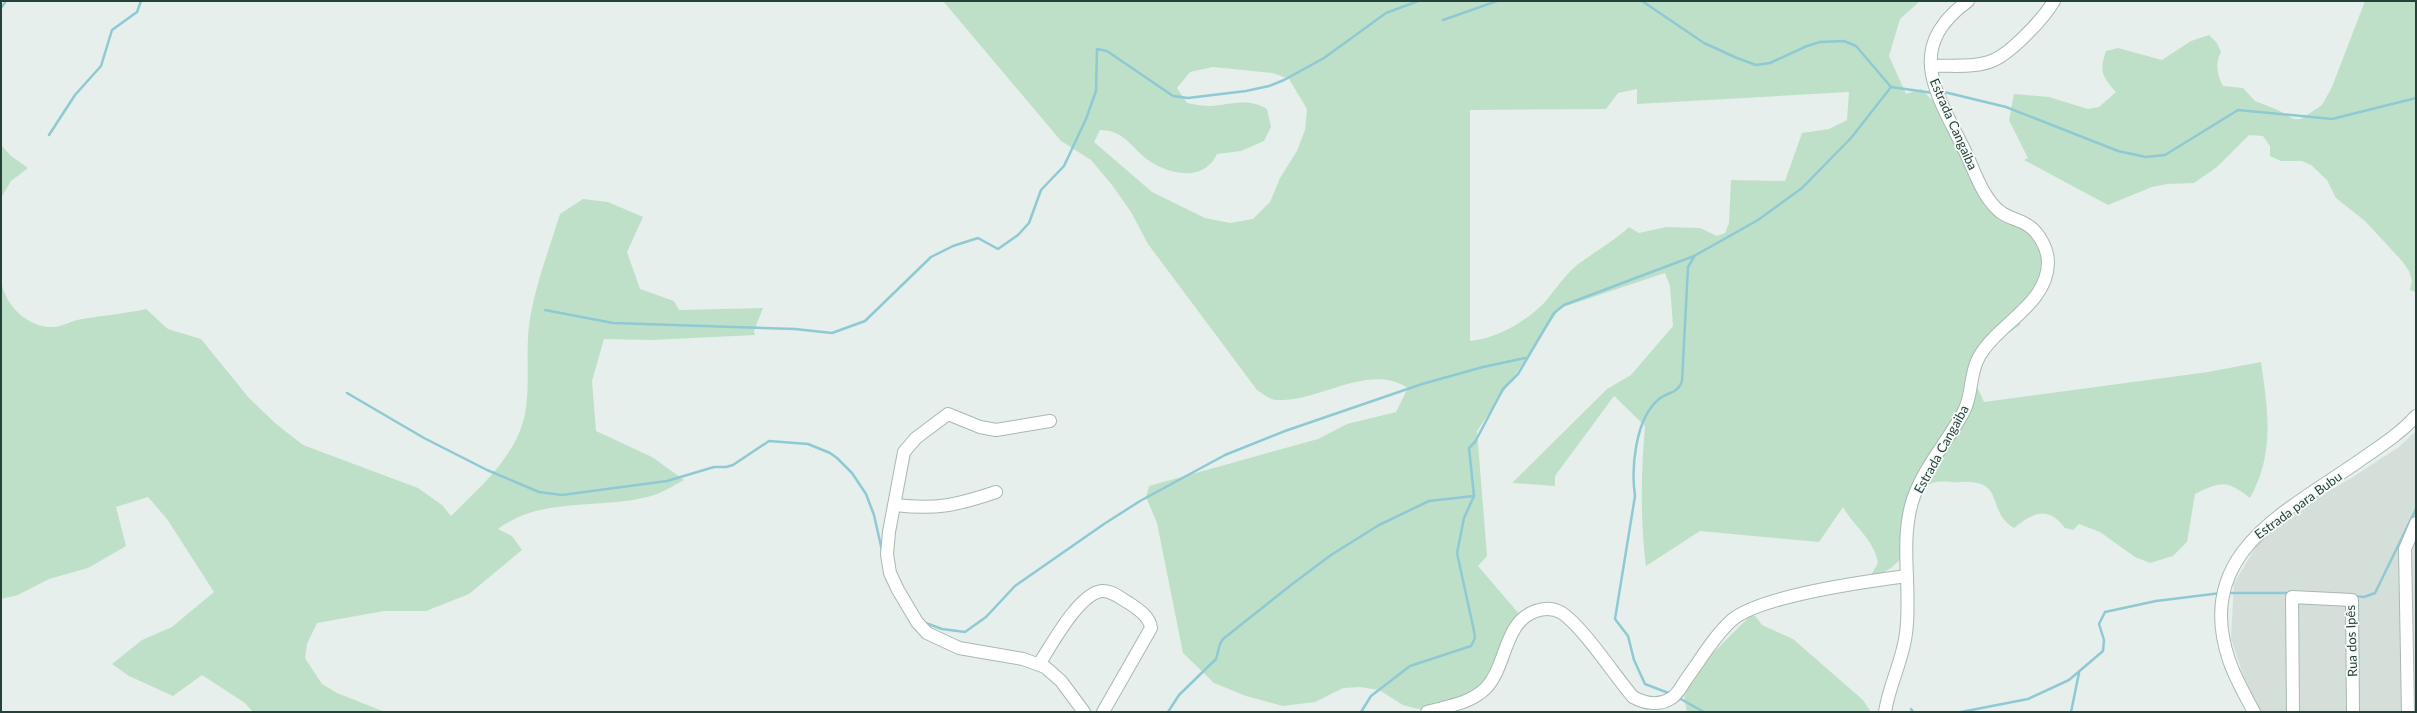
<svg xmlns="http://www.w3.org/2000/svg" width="2417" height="713" font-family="Lato,sans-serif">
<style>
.built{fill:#d4dfda}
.green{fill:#bfe0c8;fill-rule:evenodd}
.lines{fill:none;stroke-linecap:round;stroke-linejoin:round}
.stream{stroke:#8ec9d4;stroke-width:2.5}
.minor-casing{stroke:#a8b8b2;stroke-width:14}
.minor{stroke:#fff;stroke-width:12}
.labels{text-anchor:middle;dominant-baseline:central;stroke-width:3.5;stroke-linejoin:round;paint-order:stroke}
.street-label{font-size:13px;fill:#24423a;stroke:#f7fbf9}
</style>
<rect width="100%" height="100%" fill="#e6efeb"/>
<!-- built -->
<path class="built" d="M 2416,431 L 2416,712 L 2260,712 L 2244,678 L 2231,638 L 2234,583 L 2257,545 L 2292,512 L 2348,480 L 2399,447 Z"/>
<!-- green -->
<g class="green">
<path d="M 943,1 L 1920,1 L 1900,19 L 1889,56 L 1906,94 L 1921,89 L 1939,107 L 2012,224 L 2041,229 C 2070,271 2019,289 2020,325 L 1997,341 L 1985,358 L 1976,384 L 1984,402 L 2208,372 L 2261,362 C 2268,411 2275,453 2250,498 C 2226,480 2222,481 2195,494 L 2187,542 L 2173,556 L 2150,563 L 2135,557 L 2100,532 L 2079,524 L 2073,530 L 2065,528 C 2047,505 2033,513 2014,528 C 1985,511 2007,479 1960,482 C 1949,483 1940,479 1930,484 C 1908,493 1917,528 1910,545 C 1903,560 1886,575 1870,577 L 1878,563 C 1874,539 1854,527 1843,507 L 1819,542 L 1700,531 L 1646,566 C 1640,520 1641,472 1645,426 L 1614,396 L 1555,476 L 1555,486 L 1512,483 L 1607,389 L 1631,375 L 1673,326 L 1670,286 L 1665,273 L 1560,308 L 1477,431 L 1487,556 L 1478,566 L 1520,615 L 1483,687 L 1447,706 L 1418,709 L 1403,705 L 1379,690 L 1360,687 L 1343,688 L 1315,702 L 1283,706 L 1246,696 L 1214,683 L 1183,653 L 1157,523 L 1146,497 L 1149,486 L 1318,439 L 1347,424 L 1396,412 L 1408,388 C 1368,362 1319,403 1276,400 C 1270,400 1262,393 1257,390 L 1148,244 L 1131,212 L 1112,185 L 1091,160 L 1061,141 ZM 1213,67 L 1273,73 L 1289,79 L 1307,109 L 1305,130 L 1297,151 L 1280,178 L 1270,202 L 1253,219 L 1230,223 L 1205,218 L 1152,192 L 1094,142 L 1100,130 C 1121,130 1129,143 1143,156 C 1158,170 1191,181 1208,166 C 1212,163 1215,158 1217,154 L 1241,151 L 1264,141 L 1271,127 L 1267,109 C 1248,97 1230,105 1209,106 C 1202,106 1194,104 1187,103 L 1177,88 L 1190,72 ZM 1637,89 L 1637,104 L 1849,92 L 1847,120 L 1829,129 L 1802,133 L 1785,181 L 1731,180 L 1729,223 L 1725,233 L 1717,236 L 1700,228 L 1666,227 L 1639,233 L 1629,227 C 1613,242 1594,252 1577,265 C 1565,275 1555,290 1545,302 C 1527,321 1496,339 1470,341 L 1470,110 L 1606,109 L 1618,93 Z"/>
<path d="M 2365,1 L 2416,1 L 2416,292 L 2410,290 L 2412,281 L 2409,271 L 2402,261 L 2365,221 L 2336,198 L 2327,180 L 2311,165 L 2302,161 L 2281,161 L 2270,156 L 2270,146 L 2263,136 L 2249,135 L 2217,167 L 2194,183 L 2167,184 L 2152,187 L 2108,205 L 2024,160 L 2028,158 L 2009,120 L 2014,94 L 2049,97 L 2088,109 L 2099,107 L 2116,92 C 2102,76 2099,71 2106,51 L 2118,48 L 2162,60 L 2191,41 L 2209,35 L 2217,43 L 2221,52 C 2215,63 2217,75 2223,86 L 2243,88 L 2255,101 L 2278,110 L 2294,119 L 2301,119 L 2322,105 L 2332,87 Z"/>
<path d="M 1,145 L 11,156 L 28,168 L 11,181 L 1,198 Z"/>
<path d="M 583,199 L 608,202 L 643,217 L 627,252 L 640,289 L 674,301 L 679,310 L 763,308 L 754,331 L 755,335 L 652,340 L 604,339 L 592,381 L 596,431 L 652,457 L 684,480 C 674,485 664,492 654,495 C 602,511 543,495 498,529 L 512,536 L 522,550 L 469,594 L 426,611 L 384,611 L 317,623 L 307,644 L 305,658 L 322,684 L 337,693 L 385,712 L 253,712 L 245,703 L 202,675 L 173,696 L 129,676 L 112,664 L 142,640 L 172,627 L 214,592 L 167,519 L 148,497 L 116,507 L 126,546 L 88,568 L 49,579 L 18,595 L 1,599 L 1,280 C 4,304 27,328 53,327 C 62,327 73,320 82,319 C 104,315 125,314 146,309 L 168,329 L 201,339 L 249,398 L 275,423 L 303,445 L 418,488 L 442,505 L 451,516 C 480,487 516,457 525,414 C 531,381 524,346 531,313 C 537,280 550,247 560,214 Z"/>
<path d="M 1750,616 L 1755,616 L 1762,625 L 1793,639 L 1863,700 L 1871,712 L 1687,712 L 1684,697 L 1698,668 Z"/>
</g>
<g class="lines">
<!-- stream -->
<g class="stream">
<path d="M 1642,1 L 1704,43 L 1737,58 L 1756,65 L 1770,63 L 1807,46 L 1820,42 L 1844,41 L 1856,46 L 1891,87 L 1933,93"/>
<path d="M 1,8 L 6,1"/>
<path d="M 1443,20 L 1497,1"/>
<path d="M 1940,91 L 2006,107 L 2118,151 L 2146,157 L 2165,155 L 2238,110 L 2332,119 L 2416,98"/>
<path d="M 49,135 L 75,95 L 101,66 L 112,30 L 137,12 L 141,1"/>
<path d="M 545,310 L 613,323 L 795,329 L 832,333 L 865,321 L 931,257 L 953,246 L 978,238 L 998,249 L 1018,235 L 1029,223 L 1041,190 L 1064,166 L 1086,119 L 1096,91 L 1097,49 L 1107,51 L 1173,96 L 1188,98 L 1246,91 L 1269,86 L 1284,80 L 1324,58 L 1386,13 L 1418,1"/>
<path d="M 347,393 L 424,438 L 487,470 L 539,492 L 562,495 L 667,481 L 714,467 L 726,467 L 733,465 L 769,441 L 808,444 L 830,453 L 837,458 L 852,473 L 866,494 L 874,515 L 883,555"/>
<path d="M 2228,593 L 2289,593"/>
<path d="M 2354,596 L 2364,597 L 2375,593 L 2416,509"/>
<path d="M 923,622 L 942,629 L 965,632 L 986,617 L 1015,586 L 1104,524 L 1140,501 L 1225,455 L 1285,431 L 1422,384 L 1483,367 L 1525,358"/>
<path d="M 1671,694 L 1645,684 L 1634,660 L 1628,636 L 1615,619 L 1635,496 C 1631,468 1635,419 1659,399 C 1667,392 1678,394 1682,381 L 1688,267 L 1694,257"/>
<path d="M 1677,697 L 1704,712"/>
<path d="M 1911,709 L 1913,712"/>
<path d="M 1168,712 L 1179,695 L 1216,659 L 1220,644 L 1223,639 L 1291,585 L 1331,555 L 1379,525 L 1429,501 L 1474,496"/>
<path d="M 1361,712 L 1371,696 L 1410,666 L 1471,646 L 1475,638 L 1474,631 L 1457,553 L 1464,518 L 1474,496 L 1469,448 L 1475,442 L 1503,389 L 1518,374 L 1554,313 L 1564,305 L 1694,256 L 1758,220 L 1802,188 L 1851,138 L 1891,87"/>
<path d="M 1961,712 L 2028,699 L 2069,680 L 2103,651 L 2104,640 L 2099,624 L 2105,612 L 2156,601 L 2221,593"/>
<path d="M 2071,712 L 2079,673"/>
</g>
<defs>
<g id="minor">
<path d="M 1931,66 C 1949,65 1971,68 1989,62 C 2009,56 2043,19 2054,1"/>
<path d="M 1050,421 L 996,430 L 980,427 L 948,414 L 916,438 L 904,452 L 889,532 L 887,554 L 890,573 L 898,590 L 917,622 L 927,633 L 959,648 L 1023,659 L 1045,667 L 1061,681 L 1084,712"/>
<path d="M 895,505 C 937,510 957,505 996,492"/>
<path d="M 1039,664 C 1051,646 1079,593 1102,591 C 1112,590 1121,599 1129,603 C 1138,609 1150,617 1151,628 L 1103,712"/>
<path d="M 1427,712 C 1447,706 1470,704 1486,688 C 1501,672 1503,647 1515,628 C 1524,613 1545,603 1562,613 C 1583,627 1615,676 1633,697 C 1644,703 1658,706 1670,699 C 1678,695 1682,685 1687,678 C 1701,659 1714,636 1732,620 C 1760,596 1868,581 1907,576"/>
<path d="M 1885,712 C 1889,685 1903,660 1906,633 C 1912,590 1899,542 1913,499 C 1924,467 1948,441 1964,411 C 1973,394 1969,374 1979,357 C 1997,324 2047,305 2048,263 C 2048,248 2038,230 2024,223 C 2014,218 2004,217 1996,208 C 1981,193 1974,170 1965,151 C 1937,94 1903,48 1968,1"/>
<path d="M 2254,712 C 2245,695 2235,678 2229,660 C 2193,553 2286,512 2359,461 C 2379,447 2400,434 2416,416"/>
<path d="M 2293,712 L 2292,597 L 2352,600 L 2353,712"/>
<path d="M 2408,712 L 2405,549 L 2416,523"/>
</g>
</defs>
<!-- minor casing -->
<use href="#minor" class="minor-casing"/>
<!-- minor -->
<use href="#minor" class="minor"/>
</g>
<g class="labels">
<!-- street labels -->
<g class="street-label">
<text transform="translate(1954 124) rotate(66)">Estrada Cangaiba</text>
<text transform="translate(1941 449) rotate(-61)">Estrada Cangaiba</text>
<text transform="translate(2298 505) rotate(-36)">Estrada para Bubu</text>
<text transform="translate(2351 641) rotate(-92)">Rua dos Ipês</text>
</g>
</g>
<!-- border -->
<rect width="2417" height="713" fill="none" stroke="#24423a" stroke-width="4"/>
</svg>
